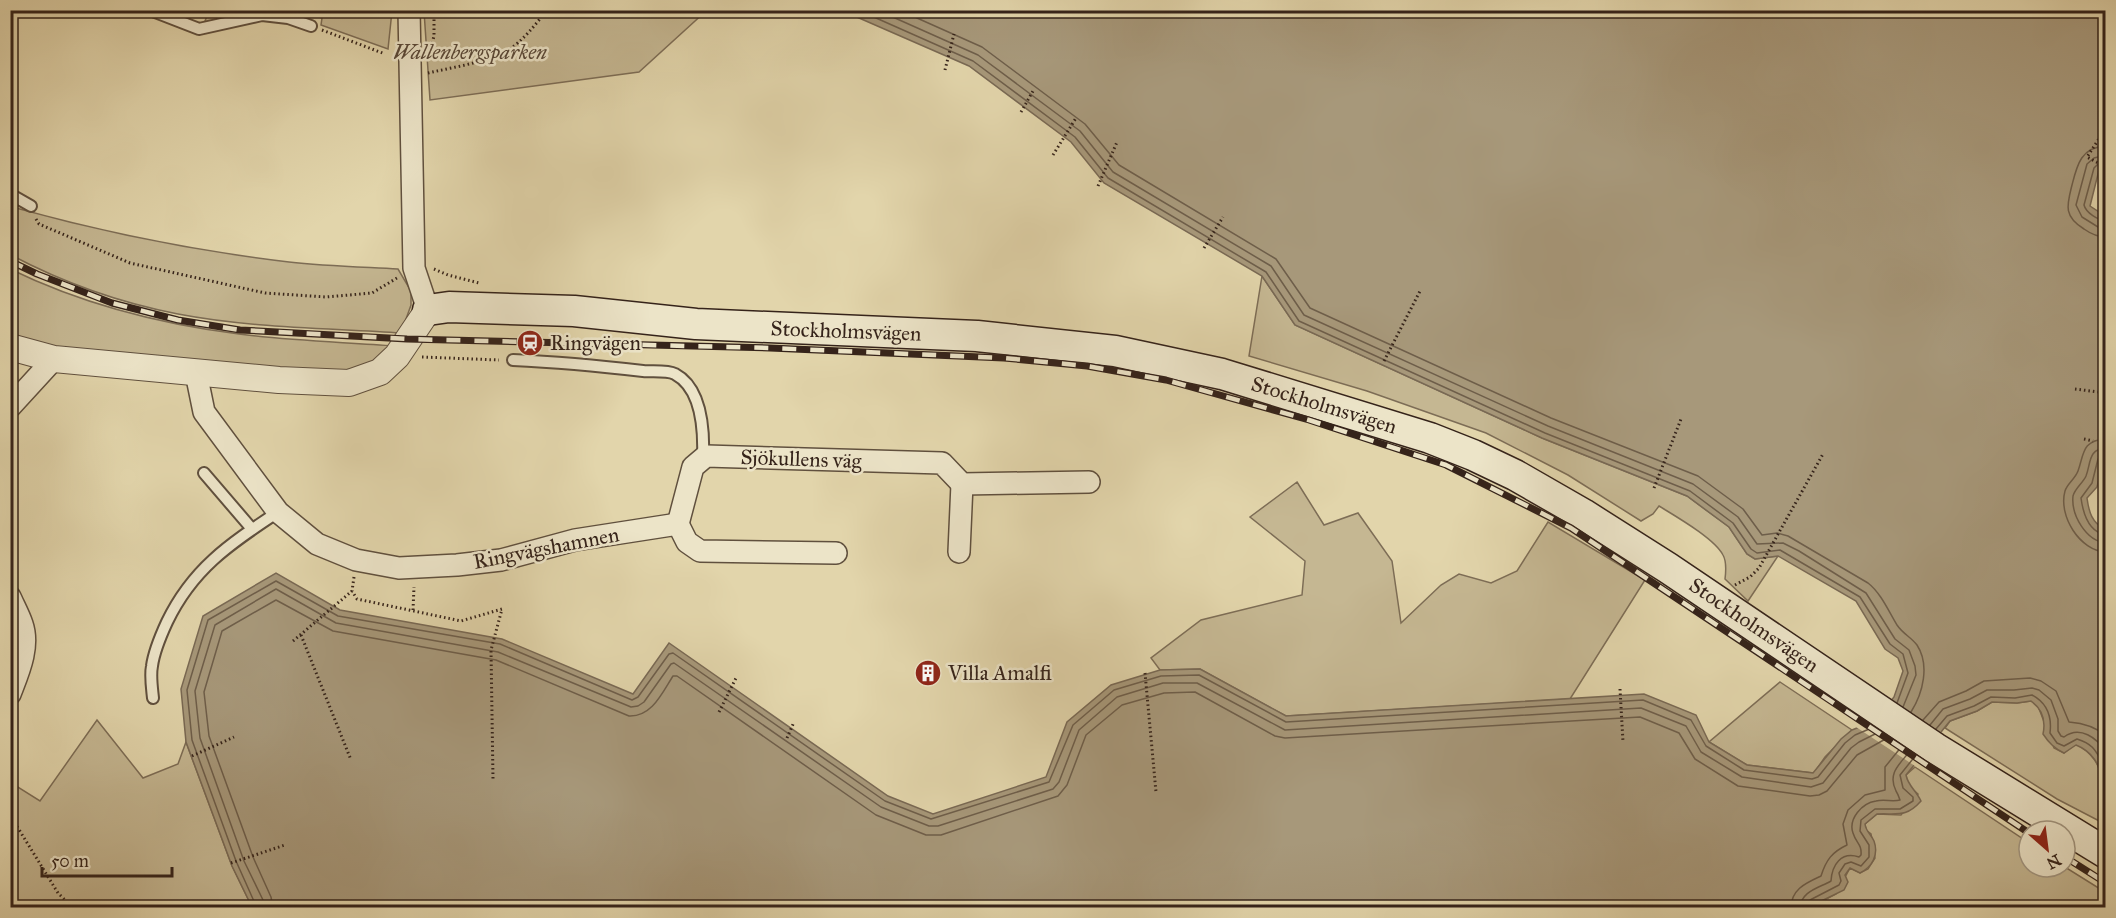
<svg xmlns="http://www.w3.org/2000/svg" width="2116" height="918" font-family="'IM FELL Great Primer',serif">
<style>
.green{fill:#c5b792;stroke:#7d6d56;stroke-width:1.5}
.water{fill:#a7987a;stroke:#796954;stroke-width:1.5}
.pier{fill:#e2d5ab}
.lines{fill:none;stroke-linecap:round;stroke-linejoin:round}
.shore{stroke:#6e5e4a;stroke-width:1.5}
.service-casing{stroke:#60503e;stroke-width:14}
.minor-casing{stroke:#60503e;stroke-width:24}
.tertiary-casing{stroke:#60503e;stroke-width:28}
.secondary-casing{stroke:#35231a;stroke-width:33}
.path{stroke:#35231a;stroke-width:3;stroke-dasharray:1.5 3;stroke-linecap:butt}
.service{stroke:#ece4c8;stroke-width:10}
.minor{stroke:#ece4c8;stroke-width:21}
.tertiary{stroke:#ece4c8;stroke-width:26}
.secondary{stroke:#ece4c8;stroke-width:30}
.rail-casing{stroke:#35231a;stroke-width:7}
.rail{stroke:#ece4c8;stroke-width:4.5;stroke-dasharray:14;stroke-linecap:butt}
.labels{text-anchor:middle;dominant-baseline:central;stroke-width:5;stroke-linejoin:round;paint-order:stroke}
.park-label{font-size:21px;font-style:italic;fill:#594838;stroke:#ece4c8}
.street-label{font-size:21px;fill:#35231a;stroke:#ece4c8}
.poi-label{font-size:21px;fill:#35231a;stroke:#ece4c8;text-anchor:start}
</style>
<rect width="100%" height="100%" fill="#e2d5ab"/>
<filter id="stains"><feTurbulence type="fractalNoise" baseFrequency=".00333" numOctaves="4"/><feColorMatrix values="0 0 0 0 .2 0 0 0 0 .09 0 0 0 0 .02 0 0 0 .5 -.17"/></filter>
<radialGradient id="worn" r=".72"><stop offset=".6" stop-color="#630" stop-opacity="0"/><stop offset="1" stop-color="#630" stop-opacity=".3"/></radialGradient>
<!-- green -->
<g class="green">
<path d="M 209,11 L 280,11 L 279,15 L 203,26 Z"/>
<path d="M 298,11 L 392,11 L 388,49 L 321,25 L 322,18 Z"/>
<path d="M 424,11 L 424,10 L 706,11 L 639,72 L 430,100 Z"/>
<path d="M 10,205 L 16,208 C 106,233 197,251 289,262 C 325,266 362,267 398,269 L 411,291 L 411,305 L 401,333 C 327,328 251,328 178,314 C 121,303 62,282 11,255 Z"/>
<path d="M 10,269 C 82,304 160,324 239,334 C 290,341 343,342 395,346 L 383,361 L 355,374 L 53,349 L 11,337 Z"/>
<path d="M 1262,276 L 1295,325 L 1542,438 L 1687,496 L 1729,527 L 1747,554 L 1755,559 L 1778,556 L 1748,601 L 1725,579 C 1726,571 1727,562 1723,555 C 1714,538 1675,516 1659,506 L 1653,514 L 1641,521 L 1568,475 L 1486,433 L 1367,391 L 1249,356 Z"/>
<path d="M 1297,482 L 1324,525 L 1358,513 L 1392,561 L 1401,623 L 1441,585 L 1459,574 L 1491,583 L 1517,571 L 1548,522 L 1645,580 L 1570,699 L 1286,716 L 1200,669 L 1160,670 L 1151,658 L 1201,620 L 1302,595 L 1305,561 L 1250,517 Z"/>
<path d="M 1780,682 L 1852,730 L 1825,757 L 1814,773 L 1747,765 L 1709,742 Z"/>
<path d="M 2031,701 L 2038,706 L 2054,748 L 2064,753 L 2076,744 C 2090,751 2102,765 2101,782 L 2105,783 L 2105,824 L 2057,799 L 1945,728 L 1950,721 L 1977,711 L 1992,702 L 2017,703 Z"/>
<path d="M 97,720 L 143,778 L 178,764 L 186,742 L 232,866 L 252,907 L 11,907 L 10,782 L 40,801 Z"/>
<path d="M 1915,767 L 2029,843 L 2029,867 L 2065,867 L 2105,892 L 2105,907 L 1809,908 L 1836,894 L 1850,868 L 1860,873 L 1868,869 L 1875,858 L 1871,834 L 1866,830 L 1865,824 L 1877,814 L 1901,815 L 1918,794 L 1908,785 L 1906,775 Z"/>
</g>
<!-- water -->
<path class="water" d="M 843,11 L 2105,11 L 2105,168 L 2099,170 L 2090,206 L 2105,216 L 2106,449 L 2097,487 L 2087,498 C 2089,513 2092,522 2105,530 L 2105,783 L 2101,782 C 2102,765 2091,751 2076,745 L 2064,753 C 2054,748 2049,743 2043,734 C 2046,720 2042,709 2031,701 L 2017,703 L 1992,702 L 1977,711 L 1950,721 L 1906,775 C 1908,786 1916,790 1921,801 C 1906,818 1897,813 1877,814 L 1865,824 C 1866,832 1871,834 1874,841 C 1879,855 1872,867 1860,873 L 1850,868 L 1845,875 L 1848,882 L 1844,890 L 1809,907 L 252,907 L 232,866 L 186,742 L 181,689 L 203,616 L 276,573 L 340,610 L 502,639 L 633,694 L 669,643 L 888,796 L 933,814 L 1046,777 L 1067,722 L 1111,685 L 1160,670 L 1200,669 L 1286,716 L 1644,694 L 1696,715 L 1709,742 L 1747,765 L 1813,773 L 1841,739 L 1852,730 L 1867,724 L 1880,715 L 1894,697 L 1903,671 L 1898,658 L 1885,649 L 1856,601 L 1778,556 L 1755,559 L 1747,554 L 1729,527 L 1687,496 L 1542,438 L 1295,325 L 1262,276 L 1104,183 L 1071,142 L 969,66 Z"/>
<!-- pier -->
<path class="pier" d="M 1890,698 L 1944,734 L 1918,768 L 1856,727 L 1878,713 Z"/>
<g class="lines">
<!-- shore -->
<g class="shore">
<path d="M 858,10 L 973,61 L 1075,137 L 1108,178 L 1266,272 L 1299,321 L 1545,433 L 1690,491 L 1733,523 L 1751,549 L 1757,553 L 1780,550 L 1860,597 L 1890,644 L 1903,654 L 1908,673 L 1897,703"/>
<path d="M 877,10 L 978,55 L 1080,131 L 1113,172 L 1271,266 L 1304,315 L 1548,426 L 1693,484 L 1738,517 L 1757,544 L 1783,543 L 1799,551 L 1866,593 L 1895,639 L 1909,650 L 1915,666 L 1916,675 L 1903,707"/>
<path d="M 899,10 L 982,47 L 1085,124 L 1119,165 L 1276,259 L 1310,308 L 1551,418 L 1698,476 L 1743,509 L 1762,535 L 1777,533 L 1788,536 L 1868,583 C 1881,593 1889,612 1897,625 C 1903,634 1911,637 1917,645 C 1930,665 1923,693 1911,712"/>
<path d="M 2106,146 C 2081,147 2077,165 2072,185 C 2067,205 2063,216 2084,229 C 2091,234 2097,237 2106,237"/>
<path d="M 2106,155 L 2094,158 L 2087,164 L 2076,205 L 2082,217 L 2098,227 L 2106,228"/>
<path d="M 2106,163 L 2098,164 L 2094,168 L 2084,205 C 2086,213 2098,220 2106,221"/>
<path d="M 2106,439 C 2082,440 2084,454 2078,471 C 2075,479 2067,484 2065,491 C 2058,516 2080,551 2106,552"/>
<path d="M 2106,448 C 2088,449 2091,463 2086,476 C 2083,483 2075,488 2073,496 C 2071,515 2086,541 2106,543"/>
<path d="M 2106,456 L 2098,459 L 2092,483 L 2081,498 C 2083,513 2088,532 2106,535"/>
<path d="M 1923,720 L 1939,702 L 1966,691 L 1984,681 L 2030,678 L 2041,681 L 2056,691 L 2069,722 C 2082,723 2095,726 2106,736"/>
<path d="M 1930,725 L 1943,709 L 1970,699 L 1987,690 L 2014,690 L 2032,688 L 2039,690 L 2051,700 L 2058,719 L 2058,731 L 2061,736 L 2064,737 C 2080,725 2097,738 2106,752"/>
<path d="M 1936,729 L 1947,716 L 1974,706 L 1991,697 L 2015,698 L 2032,695 C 2047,703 2052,717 2050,733 L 2057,743 L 2064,746 L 2077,739 C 2096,745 2096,753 2106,769"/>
<path d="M 257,908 L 236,861 L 192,740 L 187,690 L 208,620 L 276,581 L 338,616 L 500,644 L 632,700 L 638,697 L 669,654 L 673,653 L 885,801 L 931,819 L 1049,782 L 1073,725 L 1114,690 L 1161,676 L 1199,675 L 1286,722 L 1643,700 L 1691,720 L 1706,746 L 1744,770 L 1812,779 L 1818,777 L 1845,743 L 1855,735 L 1874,727"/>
<path d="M 264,908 L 263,900 L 244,861 L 200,738 L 195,691 L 215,625 L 276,589 L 336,623 L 498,652 L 631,707 L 638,706 L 644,702 L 671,664 L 674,663 L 881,807 L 929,826 L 938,826 L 1053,789 L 1059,782 L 1079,730 L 1117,697 L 1163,683 L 1197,683 L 1285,730 L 1641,708 L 1686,726 L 1701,752 L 1742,777 L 1811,787 L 1823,783 L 1851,748 L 1859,742 L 1881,731"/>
<path d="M 273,908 L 271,897 L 253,857 L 209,736 L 204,692 L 222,631 L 276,600 L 333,631 L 496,660 L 629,716 C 652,717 662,693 673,676 L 677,676 L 876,815 L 926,835 L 941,835 L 1058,796 L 1067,785 L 1086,735 L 1122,705 L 1164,693 L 1195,692 L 1275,736 L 1285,738 L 1640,717 L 1679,733 L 1695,759 L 1738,786 L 1810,796 L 1819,795 L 1827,791 L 1857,755 L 1889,737"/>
<path d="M 1791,908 C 1791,889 1806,883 1821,876 C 1826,860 1832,852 1847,845 L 1843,824 L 1848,810 L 1865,795 L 1885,790 L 1885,767 L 1902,746"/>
<path d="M 1800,908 C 1801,891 1819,888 1831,881 C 1832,865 1841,851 1859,857 L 1861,855 C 1862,844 1856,843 1853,833 C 1848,819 1862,803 1876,801 C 1884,799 1893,802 1900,800 C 1899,797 1898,794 1896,791 C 1887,773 1900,764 1910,751"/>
<path d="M 1807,908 L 1810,900 L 1839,885 L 1841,881 L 1839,873 L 1845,864 L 1851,862 L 1861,866 L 1869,857 L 1869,845 L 1860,831 L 1861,820 L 1875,809 L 1900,809 L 1913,801 L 1913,797 L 1903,788 L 1900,775 L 1916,755"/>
</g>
<defs>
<g id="service">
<path d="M 150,10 L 199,29 L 262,15 L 288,18 L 311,26"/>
<path d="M 10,194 L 31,206"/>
<path d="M 513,360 C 557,362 600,366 643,371 C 652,372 667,370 675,374 C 703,389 704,432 703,458"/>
<path d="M 204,473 L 252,529"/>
<path d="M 153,698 C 152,688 150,676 152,666 C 154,651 161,635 167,622 C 193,568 230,544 278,512"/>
</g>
<g id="minor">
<path d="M 409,10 L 414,268 L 428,310"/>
<path d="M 196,373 L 204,412 L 278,512 L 317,544 L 356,560 L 399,568 L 457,565 L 501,560 L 575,540 L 678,524 L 687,542 L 700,551 L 836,553"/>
<path d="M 10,407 L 54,359"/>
<path d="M 678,524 L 693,467 L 706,456 L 942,463 L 962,484 L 1089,482"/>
<path d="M 959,552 L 962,484"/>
<path d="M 10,597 C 14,606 19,615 22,624 C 30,647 18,673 10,694"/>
</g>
<path id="tertiary" d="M 10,347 L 54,359 L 279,380 L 349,383 L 380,372 L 397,356 L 428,310"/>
<path id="secondary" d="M 428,310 L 449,307 L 574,311 L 696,324 L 977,336 L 1115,351 L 1222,374 L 1430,438 L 1473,455 L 1515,475 L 1583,514 L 1668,568 L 1935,748 L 2106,853"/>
</defs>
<!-- service casing -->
<use href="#service" class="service-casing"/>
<!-- minor casing -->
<use href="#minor" class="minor-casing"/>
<!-- tertiary casing -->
<use href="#tertiary" class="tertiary-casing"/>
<!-- secondary casing -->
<use href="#secondary" class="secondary-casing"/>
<!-- path -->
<g class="path">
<path d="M 322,30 L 385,54"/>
<path d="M 430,52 L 434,36 L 434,10"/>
<path d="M 945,70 L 954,34"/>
<path d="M 428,73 C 454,67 483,63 507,51 C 522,42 536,24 547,10"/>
<path d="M 1021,112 L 1033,91"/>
<path d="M 2106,128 L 2087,157 L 2106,167"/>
<path d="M 1053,155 L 1076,118"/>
<path d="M 1098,186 L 1117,142"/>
<path d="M 36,219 L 39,224 L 130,263 L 265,293 L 326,297 L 372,293 L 397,278"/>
<path d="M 1204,248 L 1223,217"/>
<path d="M 434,269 L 448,275 L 479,283"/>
<path d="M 422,357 L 499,360"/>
<path d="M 1384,361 L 1420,291"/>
<path d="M 2075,389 L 2106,393"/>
<path d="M 2084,439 L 2093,441"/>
<path d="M 1654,488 L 1681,419"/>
<path d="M 354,577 L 352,591 L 357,599 L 461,621 L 502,609 L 491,650 L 493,779"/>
<path d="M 1735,585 L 1750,577 L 1759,568 L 1823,454"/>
<path d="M 413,610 L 414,587"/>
<path d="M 301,635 L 351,760"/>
<path d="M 293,641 L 352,591"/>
<path d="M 1145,673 L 1156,792"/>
<path d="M 1620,689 L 1623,742"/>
<path d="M 719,712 L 736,678"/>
<path d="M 787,738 L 794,722"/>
<path d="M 192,756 L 234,737"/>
<path d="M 10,815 L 58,893 L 73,908"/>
<path d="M 231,863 L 285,845"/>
</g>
<!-- service -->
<use href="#service" class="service"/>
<!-- minor -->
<use href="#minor" class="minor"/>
<!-- tertiary -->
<use href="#tertiary" class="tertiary"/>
<!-- secondary -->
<use href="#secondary" class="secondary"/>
<defs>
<g id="rail">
<path d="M 10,261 L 37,274 L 112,303 L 178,320 L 240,330 L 407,339 L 770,348 L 1004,358 L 1087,366 L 1166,380 L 1309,420 L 1446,465 L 1571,528 L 2029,833"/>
<path d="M 2065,857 L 2106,883"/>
</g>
</defs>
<!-- rail casing -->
<use href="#rail" class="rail-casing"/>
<!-- rail -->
<use href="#rail" class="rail"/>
</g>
<!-- icons -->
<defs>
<symbol id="station-disc" viewBox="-11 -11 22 22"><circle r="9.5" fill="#8f2418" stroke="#ece4c8"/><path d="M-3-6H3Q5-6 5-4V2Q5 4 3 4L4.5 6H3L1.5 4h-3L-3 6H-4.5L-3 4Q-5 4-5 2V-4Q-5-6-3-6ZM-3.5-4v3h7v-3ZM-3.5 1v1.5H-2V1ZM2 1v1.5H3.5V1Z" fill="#fff"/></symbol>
<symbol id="building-disc" viewBox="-11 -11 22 22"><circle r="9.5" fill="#8f2418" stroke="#ece4c8"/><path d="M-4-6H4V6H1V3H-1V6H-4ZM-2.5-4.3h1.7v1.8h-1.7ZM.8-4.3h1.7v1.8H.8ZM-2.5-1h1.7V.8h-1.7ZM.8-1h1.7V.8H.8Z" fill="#fff"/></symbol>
</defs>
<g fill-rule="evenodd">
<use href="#station-disc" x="515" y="328" width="30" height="30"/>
<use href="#building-disc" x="913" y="658" width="30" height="30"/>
</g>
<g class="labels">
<!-- park labels -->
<g class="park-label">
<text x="470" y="52">Wallenbergsparken</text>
</g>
<!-- street labels -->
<g class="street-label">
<text transform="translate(846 331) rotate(2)">Stockholmsvägen</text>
<text transform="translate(1324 405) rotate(17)">Stockholmsvägen</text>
<text transform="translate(801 459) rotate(2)">Sjökullens väg</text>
<text transform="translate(546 548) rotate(-11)">Ringvägshamnen</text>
<text transform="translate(1754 625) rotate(34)">Stockholmsvägen</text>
</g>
<!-- poi labels -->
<g class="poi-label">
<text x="550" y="343">Ringvägen</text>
<text x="948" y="673">Villa Amalfi</text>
</g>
</g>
<!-- margin -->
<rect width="2116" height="918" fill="none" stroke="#e2d5ab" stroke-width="36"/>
<rect x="12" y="12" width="2092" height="894" fill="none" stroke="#35231a" stroke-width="3"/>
<rect x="18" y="18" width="2080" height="882" fill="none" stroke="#35231a" stroke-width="1.5"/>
<!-- north arrow -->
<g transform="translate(2047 849) rotate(152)"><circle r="28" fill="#ece4c8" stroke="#a39782" stroke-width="1.5"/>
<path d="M0-4.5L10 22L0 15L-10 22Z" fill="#8f2418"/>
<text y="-9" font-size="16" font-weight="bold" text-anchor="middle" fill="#35231a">N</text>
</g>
<!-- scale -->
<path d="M42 867v9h130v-9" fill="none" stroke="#35231a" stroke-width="3"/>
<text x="51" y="867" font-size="18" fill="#35231a" stroke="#ece4c8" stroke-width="4.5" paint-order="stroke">50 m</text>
<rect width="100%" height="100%" filter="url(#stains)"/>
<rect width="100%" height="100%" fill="url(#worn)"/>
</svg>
